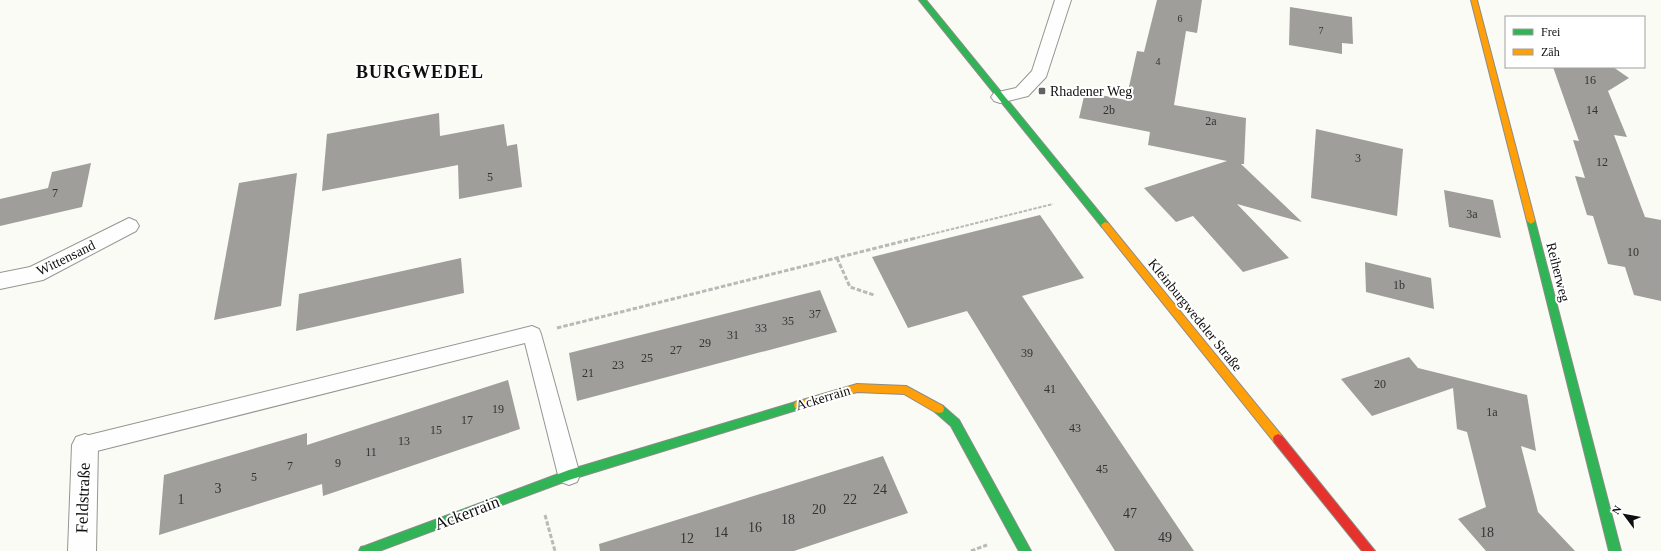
<svg xmlns="http://www.w3.org/2000/svg" width="1661" height="551" font-family="Georgia,serif">
<style>
.building{fill:#9f9e9b}
.lines{fill:none;stroke-linecap:round;stroke-linejoin:round}
.lane-casing{stroke:#959593;stroke-width:2}
.street-casing{stroke:#959593;stroke-width:2}
.fast-casing{stroke:#8c8c8a;stroke-width:2}
.slow-casing{stroke:#8c8c8a;stroke-width:2}
.jam-casing{stroke:#8c8c8a;stroke-width:2}
.path-far1{stroke:#b9b9b8;stroke-width:2;stroke-dasharray:3.5 1.5;stroke-linecap:butt}
.path{stroke:#b9b9b8;stroke-width:3;stroke-dasharray:4.5 2;stroke-linecap:butt}
.lane{fill:#fefefe;fill-rule:evenodd}
.street{fill:#fefefe;fill-rule:evenodd}
.fast{fill:#30b455;fill-rule:evenodd}
.slow{fill:#ff9f0a;fill-rule:evenodd}
.jam{fill:#e5322d;fill-rule:evenodd}
.poi-dot{fill:#626260;stroke:#fff;stroke-width:1.5}
.labels{text-anchor:middle;dominant-baseline:central;stroke-width:4;stroke-linejoin:round;paint-order:stroke}
.far-number-label{font-size:10px;fill:#333332}
.number-label{font-size:12px;fill:#333332}
.poi-label{font-size:14px;fill:#0f0f0f;stroke:#fff;text-anchor:start}
.street-label{font-size:14px;fill:#0f0f0f;stroke:#fff}
.near-number-label{font-size:14px;fill:#333332}
.near-street-label{font-size:17px;fill:#0f0f0f;stroke:#fff}
.district-label{font-size:18px;font-weight:bold;letter-spacing:1px;fill:#0f0f0f;stroke:#fff}
</style>
<rect width="100%" height="100%" fill="#fbfbf6"/>
<!-- building -->
<g class="building">
<path d="M 1157,0 L 1202,0 L 1197,33 L 1186,31 L 1174,105 L 1246,118 L 1244,164 L 1241,164 L 1302,222 L 1237,204 L 1289,258 L 1243,272 L 1193,216 L 1176,222 L 1144,188 L 1227,161 L 1148,145 L 1150,132 L 1079,118 L 1085,92 L 1126,100 L 1137,51 L 1144,52 Z"/>
<path d="M 1290,7 L 1352,17 L 1353,44 L 1342,43 L 1342,54 L 1289,45 Z"/>
<path d="M 1553,67 L 1613,67 L 1629,78 L 1608,91 L 1627,137 L 1614,135 L 1645,217 L 1661,220 L 1661,301 L 1634,295 L 1625,267 L 1608,264 L 1593,216 L 1587,215 L 1575,176 L 1585,178 L 1573,140 L 1579,141 Z"/>
<path d="M 439,113 L 440,136 L 504,124 L 507,146 L 517,144 L 522,187 L 459,199 L 458,165 L 322,191 L 327,134 Z"/>
<path d="M 1316,129 L 1403,149 L 1397,216 L 1311,198 Z"/>
<path d="M 91,163 L 82,207 L 0,226 L 0,199 L 48,188 L 52,172 Z"/>
<path d="M 297,173 L 281,306 L 214,320 L 239,183 Z"/>
<path d="M 1444,190 L 1493,200 L 1501,238 L 1449,227 Z"/>
<path d="M 1040,215 L 1084,278 L 1022,296 L 1194,551 L 1115,551 L 967,311 L 908,328 L 872,257 Z"/>
<path d="M 461,258 L 464,293 L 296,331 L 299,294 Z"/>
<path d="M 1365,262 L 1431,278 L 1434,309 L 1366,292 Z"/>
<path d="M 820,290 L 837,332 L 577,401 L 569,353 Z"/>
<path d="M 1409,357 L 1418,368 L 1527,395 L 1536,451 L 1521,446 L 1538,512 L 1575,551 L 1486,551 L 1458,519 L 1486,507 L 1467,432 L 1457,429 L 1453,388 L 1372,416 L 1341,379 Z"/>
<path d="M 508,380 L 520,429 L 323,496 L 322,484 L 159,535 L 164,475 L 307,433 L 307,445 Z"/>
<path d="M 883,456 L 908,513 L 794,551 L 600,551 L 599,544 Z"/>
</g>
<g class="lines">
<defs>
<path id="lane" d="M 532,326 L 539,329 L 541,334 L 580,475 L 577,482 L 569,485 L 561,482 L 558,475 L 525,343 L 85,454 L 78,451 L 75,445 L 78,439 L 85,436 Z"/>
<g id="street">
<path d="M 1055,0 L 1071,0 L 1046,77 L 1028,96 L 1000,103 L 994,101 L 991,97 L 994,93 L 1016,88 L 1032,71 Z"/>
<path d="M 129,218 L 136,221 L 139,226 L 136,231 L 43,280 L 0,289 L 0,273 L 30,267 Z"/>
<path d="M 85,434 L 94,437 L 98,445 L 96,551 L 68,551 L 72,445 L 76,437 Z"/>
</g>
<g id="fast">
<path d="M 919,0 L 926,0 L 1108,223 L 1109,225 L 1108,227 L 1102,227 Z"/>
<path d="M 1531,218 L 1535,221 L 1621,551 L 1609,551 L 1527,221 Z"/>
<path d="M 799,401 L 803,402 L 804,405 L 803,408 L 569,480 L 379,551 L 359,551 L 361,547 L 365,546 L 569,470 Z"/>
<path d="M 939,405 L 943,406 L 959,420 L 1031,551 L 1019,551 L 951,426 L 935,412 L 934,409 L 935,406 Z"/>
</g>
<g id="slow">
<path d="M 1471,0 L 1477,0 L 1535,221 L 1531,224 L 1527,221 Z"/>
<path d="M 1105,222 L 1108,223 L 1282,436 L 1283,439 L 1282,442 L 1278,444 L 1274,442 L 1102,227 L 1101,225 Z"/>
<path d="M 857,384 L 906,386 L 943,406 L 944,409 L 943,412 L 939,413 L 935,412 L 904,394 L 857,392 L 799,409 L 795,408 L 794,405 L 795,402 L 799,401 Z"/>
</g>
<path id="jam" d="M 1278,434 L 1282,436 L 1375,551 L 1362,551 L 1274,442 L 1273,439 L 1274,436 Z"/>
</defs>
<!-- lane casing -->
<use href="#lane" class="lane-casing"/>
<!-- street casing -->
<use href="#street" class="street-casing"/>
<!-- fast casing -->
<use href="#fast" class="fast-casing"/>
<!-- slow casing -->
<use href="#slow" class="slow-casing"/>
<!-- jam casing -->
<use href="#jam" class="jam-casing"/>
<!-- path-far1 -->
<path class="path-far1" d="M 912,239 L 1053,204"/>
<!-- path -->
<g class="path">
<path d="M 837,258 L 850,287 L 874,295"/>
<path d="M 557,328 L 916,238"/>
<path d="M 545,515 L 555,551"/>
<path d="M 971,551 L 987,545"/>
</g>
<!-- lane -->
<use href="#lane" class="lane"/>
<!-- street -->
<use href="#street" class="street"/>
<!-- fast -->
<use href="#fast" class="fast"/>
<!-- slow -->
<use href="#slow" class="slow"/>
<!-- jam -->
<use href="#jam" class="jam"/>
</g>
<!-- markers -->
<rect class="poi-dot" x="1038" y="87" width="8" height="8" rx="2"/>
<g class="labels">
<!-- far-number labels -->
<g class="far-number-label">
<text x="1180" y="18">6</text>
<text x="1321" y="30">7</text>
<text x="1158" y="61">4</text>
</g>
<!-- number labels -->
<g class="number-label">
<text x="1590" y="80">16</text>
<text x="1109" y="110">2b</text>
<text x="1592" y="110">14</text>
<text x="1211" y="121">2a</text>
<text x="1358" y="158">3</text>
<text x="1602" y="162">12</text>
<text x="490" y="177">5</text>
<text x="55" y="193">7</text>
<text x="1472" y="214">3a</text>
<text x="1633" y="252">10</text>
<text x="1399" y="285">1b</text>
<text x="815" y="314">37</text>
<text x="788" y="321">35</text>
<text x="761" y="328">33</text>
<text x="733" y="335">31</text>
<text x="705" y="343">29</text>
<text x="676" y="350">27</text>
<text x="1027" y="353">39</text>
<text x="647" y="358">25</text>
<text x="618" y="365">23</text>
<text x="588" y="373">21</text>
<text x="1380" y="384">20</text>
<text x="1050" y="389">41</text>
<text x="498" y="409">19</text>
<text x="1492" y="412">1a</text>
<text x="467" y="420">17</text>
<text x="1075" y="428">43</text>
<text x="436" y="430">15</text>
<text x="404" y="441">13</text>
<text x="371" y="452">11</text>
<text x="338" y="463">9</text>
<text x="290" y="466">7</text>
<text x="1102" y="469">45</text>
<text x="254" y="477">5</text>
</g>
<!-- poi labels -->
<g class="poi-label">
<text x="1050" y="91">Rhadener Weg</text>
</g>
<!-- street labels -->
<g class="street-label">
<text transform="translate(66 258) rotate(-26)">Wittensand</text>
<text transform="translate(1558 272) rotate(76)">Reiherweg</text>
<text transform="translate(1195 315) rotate(51)">Kleinburgwedeler Straße</text>
<text transform="translate(823 398) rotate(-17)">Ackerrain</text>
</g>
<!-- near-number labels -->
<g class="near-number-label">
<text x="218" y="488">3</text>
<text x="880" y="489">24</text>
<text x="181" y="499">1</text>
<text x="850" y="499">22</text>
<text x="819" y="509">20</text>
<text x="1130" y="513">47</text>
<text x="788" y="519">18</text>
<text x="755" y="527">16</text>
<text x="721" y="532">14</text>
<text x="1487" y="532">18</text>
<text x="1165" y="537">49</text>
<text x="687" y="538">12</text>
</g>
<!-- near-street labels -->
<g class="near-street-label">
<text transform="translate(83 498) rotate(-88)">Feldstraße</text>
<text transform="translate(467 513) rotate(-21)">Ackerrain</text>
</g>
<!-- district labels -->
<g class="district-label">
<text x="420" y="72">BURGWEDEL</text>
</g>
</g>
<!-- legend -->
<rect x="1505" y="16" width="140" height="52" fill="#ffffff" stroke="#9f9f9f"/>
<rect x="1513" y="29" width="20" height="6" fill="#30b455" stroke="#9f9f9f"/>
<text x="1541" y="36" font-size="12" fill="#0f0f0f">Frei</text>
<rect x="1513" y="49" width="20" height="6" fill="#ff9f0a" stroke="#9f9f9f"/>
<text x="1541" y="56" font-size="12" fill="#0f0f0f">Zäh</text>
<!-- north arrow -->
<g transform="translate(1625 515) rotate(302)" stroke="#ffffff" stroke-width="3" paint-order="stroke">
<path d="M0-3L7 15L0 10L-7 15Z" fill="#0f0f0f"/>
<text y="-6" font-size="11" font-weight="bold" text-anchor="middle" fill="#0f0f0f">N</text>
</g>
</svg>
